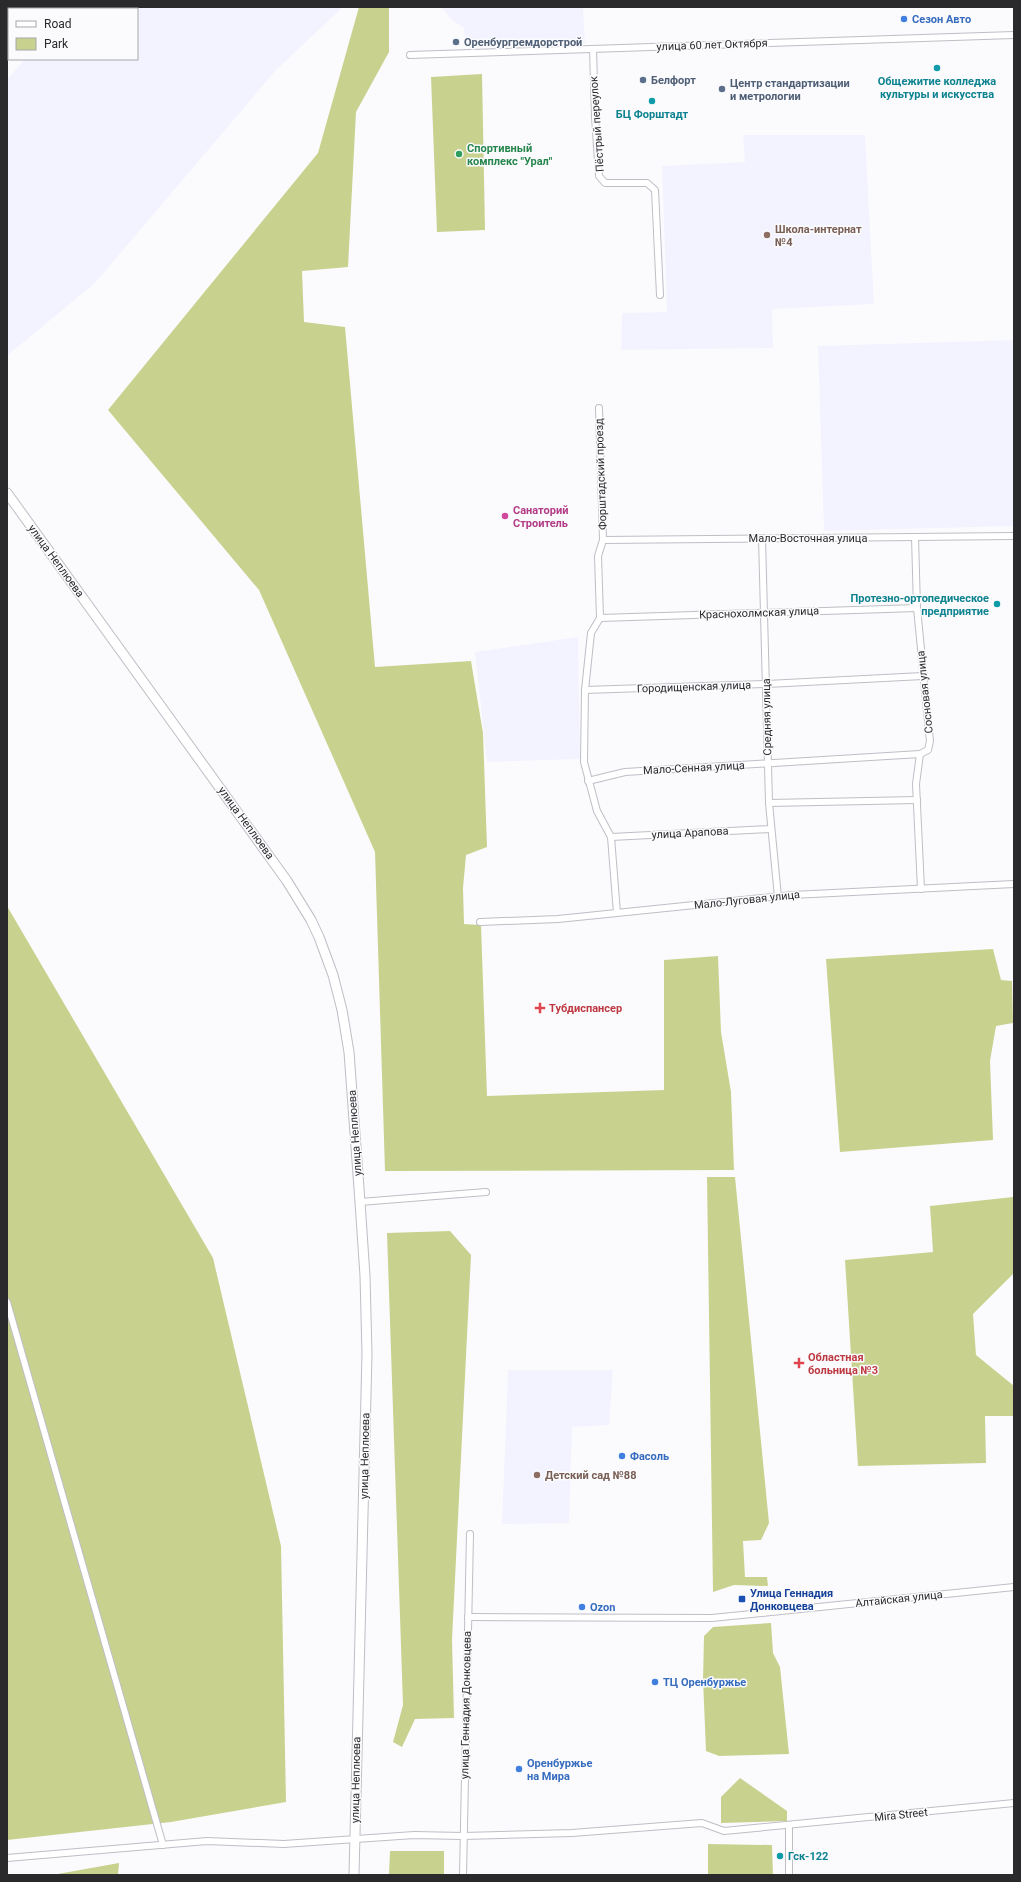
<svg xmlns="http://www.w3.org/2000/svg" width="1021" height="1882" font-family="Roboto,sans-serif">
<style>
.built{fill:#f3f3ff}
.green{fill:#c8d28e}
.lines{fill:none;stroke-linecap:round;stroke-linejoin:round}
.street-casing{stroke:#bebec5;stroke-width:8}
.secondary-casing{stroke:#bebec5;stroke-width:11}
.street{stroke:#fff;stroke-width:6}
.secondary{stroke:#fff;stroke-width:9}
.shop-dot{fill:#3f7fe0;stroke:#fbfbfe;stroke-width:1.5}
.service-dot{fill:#5c6f8a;stroke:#fbfbfe;stroke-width:1.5}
.culture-dot{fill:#0f9aa8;stroke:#fbfbfe;stroke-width:1.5}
.leisure-dot{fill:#2e9e5b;stroke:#fbfbfe;stroke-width:1.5}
.education-dot{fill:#8d6e63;stroke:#fbfbfe;stroke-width:1.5}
.hotel-dot{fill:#d1479c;stroke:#fbfbfe;stroke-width:1.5}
.health-dot{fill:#e0444e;stroke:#fbfbfe;stroke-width:1.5}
.transit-dot{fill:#1a4fb4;stroke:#fbfbfe;stroke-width:1.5}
.labels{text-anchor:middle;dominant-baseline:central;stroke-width:3;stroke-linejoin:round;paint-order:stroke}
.shop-label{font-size:11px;font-weight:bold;fill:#366cbe;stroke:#fbfbfe;text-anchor:start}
.service-label{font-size:11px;font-weight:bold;fill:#4e5e75;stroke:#fbfbfe;text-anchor:start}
.street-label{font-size:11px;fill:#2a2a2d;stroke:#fbfbfe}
.culture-label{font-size:11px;font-weight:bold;fill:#0d838f;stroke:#fbfbfe}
.leisure-label{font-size:11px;font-weight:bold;fill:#27864d;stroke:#fbfbfe;text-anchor:start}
.education-label{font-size:11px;font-weight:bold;fill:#785e54;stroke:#fbfbfe;text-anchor:start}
.hotel-label{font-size:11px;font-weight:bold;fill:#b23c85;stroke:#fbfbfe;text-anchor:start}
.health-label{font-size:11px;font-weight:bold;fill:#be3a42;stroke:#fbfbfe;text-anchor:start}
.transit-label{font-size:11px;font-weight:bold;fill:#164399;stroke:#fbfbfe;text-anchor:start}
</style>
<rect width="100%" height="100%" fill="#fbfbfe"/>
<!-- built -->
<g class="built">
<path d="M 23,7 L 343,7 L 275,71 L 95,283 L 8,355 L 7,80 L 25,59 L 137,59 L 137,9 L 24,9 Z"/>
<path d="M 441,7 L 583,7 L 585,43 L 465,46 L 464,28 L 452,20 Z"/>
<path d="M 743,135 L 865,135 L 874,304 L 772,309 L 773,348 L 621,350 L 622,313 L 667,312 L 662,166 L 745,162 Z"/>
<path d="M 1014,340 L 1014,526 L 824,531 L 818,346 Z"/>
<path d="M 578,637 L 580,759 L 487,762 L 475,652 Z"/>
<path d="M 508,1370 L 613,1370 L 609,1425 L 572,1427 L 569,1523 L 502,1524 Z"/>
</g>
<!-- green -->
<g class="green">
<path d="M 359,7 L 389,7 L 389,52 L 356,112 L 348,267 L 302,271 L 304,322 L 345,327 L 375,667 L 471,661 L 483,733 L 487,847 L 466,855 L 463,888 L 464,924 L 481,925 L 487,1096 L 664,1090 L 664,960 L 718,956 L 721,1032 L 731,1092 L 734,1170 L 385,1171 L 375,852 L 259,590 L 108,410 L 318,153 Z"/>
<path d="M 482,74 L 485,230 L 437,232 L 431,77 Z"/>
<path d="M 7,906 L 213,1258 L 281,1546 L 286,1802 L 171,1822 L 7,1840 Z"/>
<path d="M 993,949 L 1001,980 L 1012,981 L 1013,1023 L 996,1026 L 990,1061 L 993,1140 L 840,1152 L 826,959 Z"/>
<path d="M 707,1177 L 735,1177 L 769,1523 L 761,1540 L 743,1541 L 745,1577 L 767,1577 L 768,1586 L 734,1585 L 713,1592 Z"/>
<path d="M 1013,1197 L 1014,1273 L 973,1314 L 976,1355 L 1014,1386 L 1014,1416 L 985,1416 L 986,1463 L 858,1466 L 845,1260 L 933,1252 L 930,1206 Z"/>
<path d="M 450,1231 L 471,1255 L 452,1640 L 454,1718 L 415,1719 L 402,1747 L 393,1742 L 403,1705 L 387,1233 Z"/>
<path d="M 771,1623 L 773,1653 L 780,1667 L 789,1754 L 719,1756 L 706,1751 L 703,1680 L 704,1636 L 713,1627 Z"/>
<path d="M 740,1778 L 787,1811 L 787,1821 L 721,1823 L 721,1797 Z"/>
<path d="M 708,1844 L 772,1845 L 773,1875 L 708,1875 Z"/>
<path d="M 390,1851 L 444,1851 L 444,1875 L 389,1875 Z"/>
<path d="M 119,1863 L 118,1875 L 52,1875 Z"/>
</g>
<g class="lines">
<defs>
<g id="street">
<path d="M 593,49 L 595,117 L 599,176 L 605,183 L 647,183 L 655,190 L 660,295"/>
<path d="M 410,55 L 1014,35"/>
<path d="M 599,408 L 603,540 L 598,556 L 600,618 L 591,633 L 585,690 L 584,762 L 597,811 L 611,837 L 617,913"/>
<path d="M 915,537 L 917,608 L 930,741 L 928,750 L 920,754 L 916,784 L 921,889"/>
<path d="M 762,538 L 769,803 L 778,897"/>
<path d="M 603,540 L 1014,536"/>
<path d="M 600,618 L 917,608"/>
<path d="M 585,690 L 767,684 L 923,676"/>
<path d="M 588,781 L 625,772 L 920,754"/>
<path d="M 769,803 L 917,800"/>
<path d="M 611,837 L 770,829"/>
<path d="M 480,922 L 558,919 L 792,895 L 1014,884"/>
<path d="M 360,1202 L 486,1192"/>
<path d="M 7,1302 L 163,1845"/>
<path d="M 468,1617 L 712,1618 L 1014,1587"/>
<path d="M 789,1826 L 789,1875"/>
<path d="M 7,1858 L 207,1841 L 284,1844 L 414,1835 L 463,1836 L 572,1833 L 702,1823 L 724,1831 L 1014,1803"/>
<path d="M 463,1875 L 470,1534"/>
</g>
<path id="secondary" d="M 7,493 L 287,881 L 311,920 L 319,937 L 333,975 L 342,1010 L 349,1052 L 360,1202 L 365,1276 L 367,1354 L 354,1875"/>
</defs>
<!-- street casing -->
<use href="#street" class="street-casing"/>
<!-- secondary casing -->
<use href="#secondary" class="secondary-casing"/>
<!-- street -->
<use href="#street" class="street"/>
<!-- secondary -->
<use href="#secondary" class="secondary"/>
</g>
<!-- markers -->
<g class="shop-dot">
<circle cx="904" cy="19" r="4"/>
<circle cx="622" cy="1456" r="4"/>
<circle cx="582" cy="1607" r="4"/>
<circle cx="655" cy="1682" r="4"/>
<circle cx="519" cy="1769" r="4"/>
</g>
<g class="service-dot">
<circle cx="456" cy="42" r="4"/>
<circle cx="643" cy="80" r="4"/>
<circle cx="722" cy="89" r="4"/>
</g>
<g class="culture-dot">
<circle cx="937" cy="68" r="4"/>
<circle cx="652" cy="101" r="4"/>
<circle cx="997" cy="604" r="4"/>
<circle cx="780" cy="1856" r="4"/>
</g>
<circle class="leisure-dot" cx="459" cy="154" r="4"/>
<g class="education-dot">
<circle cx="767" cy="235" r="4"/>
<circle cx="537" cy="1475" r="4"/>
</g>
<circle class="hotel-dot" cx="505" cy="516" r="4"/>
<g class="health-dot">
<path d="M538 1002h4v4h4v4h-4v4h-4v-4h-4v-4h4z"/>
<path d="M797 1357h4v4h4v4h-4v4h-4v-4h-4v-4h4z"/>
</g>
<rect class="transit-dot" x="738" y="1595" width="8" height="8" rx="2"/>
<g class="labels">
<!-- shop labels -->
<g class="shop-label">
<text x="912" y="19">Сезон Авто</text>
<text x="630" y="1456">Фасоль</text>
<text x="590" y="1607">Ozon</text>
<text x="663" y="1682">ТЦ Оренбуржье</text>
<text x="527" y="1763">Оренбуржье<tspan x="527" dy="13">на Мира</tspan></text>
</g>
<!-- service labels -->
<g class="service-label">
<text x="464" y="42">Оренбургремдорстрой</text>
<text x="651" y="80">Белфорт</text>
<text x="730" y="83">Центр стандартизации<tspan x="730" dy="13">и метрологии</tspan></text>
</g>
<!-- street labels -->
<g class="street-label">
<text transform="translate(712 45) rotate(-2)">улица 60 лет Октября</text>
<text transform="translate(597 124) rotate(-94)">Пёстрый переулок</text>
<text transform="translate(601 474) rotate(-92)">Форштадский проезд</text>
<text x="808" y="538">Мало-Восточная улица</text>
<text transform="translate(56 561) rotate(54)">улица Неплюева</text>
<text transform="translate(759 613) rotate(-2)">Краснохолмская улица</text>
<text transform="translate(694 687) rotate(-2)">Городищенская улица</text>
<text transform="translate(925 692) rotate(-96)">Сосновая улица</text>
<text transform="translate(767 717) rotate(-91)">Средняя улица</text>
<text transform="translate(694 768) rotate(-3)">Мало-Сенная улица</text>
<text transform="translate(246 823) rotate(54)">улица Неплюева</text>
<text transform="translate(690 833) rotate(-3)">улица Арапова</text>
<text transform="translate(747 900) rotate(-6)">Мало-Луговая улица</text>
<text transform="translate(355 1133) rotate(-94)">улица Неплюева</text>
<text transform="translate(365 1456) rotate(-89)">улица Неплюева</text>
<text transform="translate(899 1599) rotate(-6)">Алтайская улица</text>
<text transform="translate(466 1705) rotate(-89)">улица Геннадия Донковцева</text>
<text transform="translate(356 1780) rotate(-89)">улица Неплюева</text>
<text transform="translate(901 1815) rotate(-6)">Mira Street</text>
</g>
<!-- culture labels -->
<g class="culture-label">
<text x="937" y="81">Общежитие колледжа<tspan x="937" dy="13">культуры и искусства</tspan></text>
<text x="652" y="114">БЦ Форштадт</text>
<text x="989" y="598" text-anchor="end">Протезно-ортопедическое<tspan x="989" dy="13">предприятие</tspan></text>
<text x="788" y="1856" text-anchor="start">Гск-122</text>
</g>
<!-- leisure labels -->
<g class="leisure-label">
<text x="467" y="148">Спортивный<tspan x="467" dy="13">комплекс "Урал"</tspan></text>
</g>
<!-- education labels -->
<g class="education-label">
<text x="775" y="229">Школа-интернат<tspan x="775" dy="13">№4</tspan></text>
<text x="545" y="1475">Детский сад №88</text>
</g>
<!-- hotel labels -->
<g class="hotel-label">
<text x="513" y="510">Санаторий<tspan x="513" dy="13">Строитель</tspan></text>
</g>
<!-- health labels -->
<g class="health-label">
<text x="549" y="1008">Тубдиспансер</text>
<text x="808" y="1357">Областная<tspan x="808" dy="13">больница №3</tspan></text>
</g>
<!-- transit labels -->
<g class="transit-label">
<text x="750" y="1593">Улица Геннадия<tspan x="750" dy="13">Донковцева</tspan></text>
</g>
</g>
<!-- border -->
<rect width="1021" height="1882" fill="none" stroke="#2a2a2d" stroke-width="16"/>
<!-- legend -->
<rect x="8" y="8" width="130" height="52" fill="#fbfbfe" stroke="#a7a7aa"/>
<rect x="16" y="21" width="20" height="6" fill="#ffffff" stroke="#a7a7aa"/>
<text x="44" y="28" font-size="12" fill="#2a2a2d">Road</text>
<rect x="16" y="38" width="20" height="12" fill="#c8d28e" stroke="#a7a7aa"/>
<text x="44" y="48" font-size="12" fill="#2a2a2d">Park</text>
</svg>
